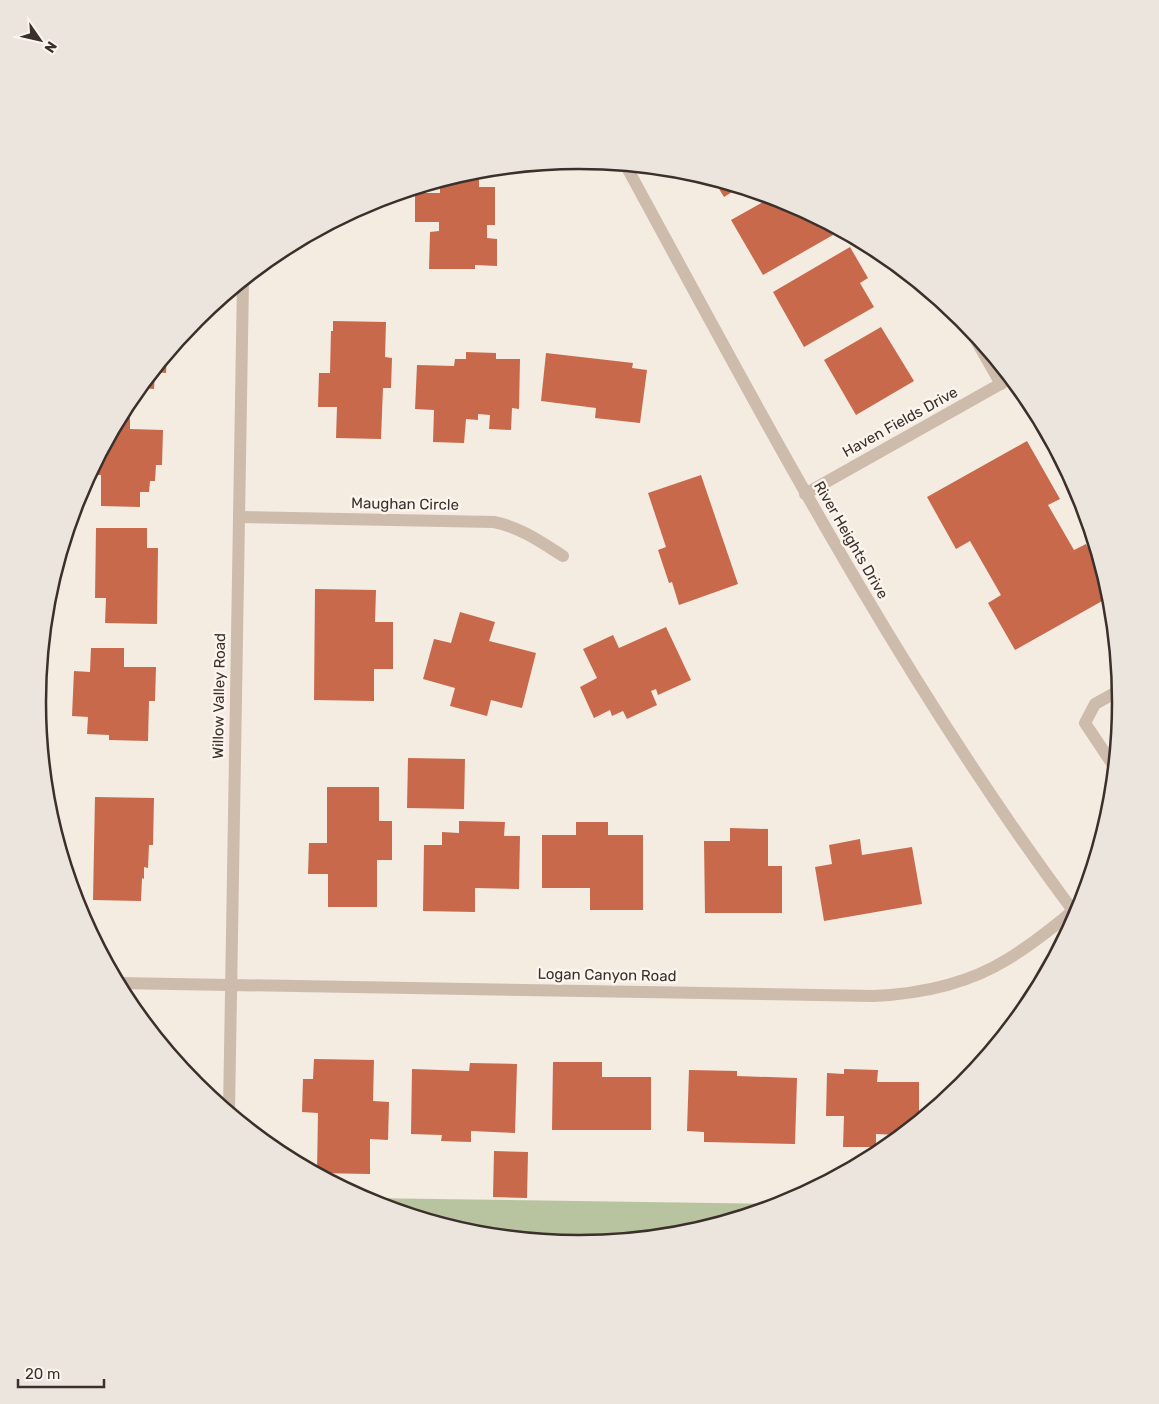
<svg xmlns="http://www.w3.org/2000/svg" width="1159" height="1404" font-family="Rubik,sans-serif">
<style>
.grass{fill:#b8c4a0}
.building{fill:#c8694b}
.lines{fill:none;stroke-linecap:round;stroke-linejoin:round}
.minor{stroke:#cdbbac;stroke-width:12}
.labels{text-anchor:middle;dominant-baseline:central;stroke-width:5;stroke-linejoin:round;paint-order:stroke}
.street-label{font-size:15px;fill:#3b302b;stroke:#fbf5ee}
.rim{fill:none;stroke:#3b302b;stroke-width:2.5}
</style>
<rect width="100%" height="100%" fill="#f4ebe1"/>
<!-- grass -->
<path class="grass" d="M 363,1198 L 782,1204 L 685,1234 L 579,1244 L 473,1234 L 372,1203 Z"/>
<!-- building -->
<g class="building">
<path d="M 459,175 L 479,175 L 479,187 L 495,187 L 495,225 L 487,225 L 487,238 L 497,239 L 497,266 L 475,265 L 475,269 L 429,269 L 430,232 L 439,231 L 439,222 L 415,222 L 415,193 L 440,193 L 440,181 Z"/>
<path d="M 713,179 L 740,187 L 724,197 Z"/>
<path d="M 772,197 L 787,201 L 825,222 L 833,235 L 763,275 L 731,220 Z"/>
<path d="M 850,247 L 868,278 L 860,283 L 874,307 L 804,347 L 773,292 Z"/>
<path d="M 333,321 L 386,322 L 385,357 L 392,358 L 391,388 L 383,388 L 381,439 L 336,438 L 337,407 L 318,407 L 319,373 L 330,373 L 331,331 L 333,331 Z"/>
<path d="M 881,327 L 914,381 L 856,415 L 824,360 Z"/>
<path d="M 466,352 L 496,353 L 496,359 L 520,359 L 519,409 L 512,408 L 511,430 L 489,429 L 490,415 L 478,414 L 478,420 L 466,419 L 464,443 L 433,442 L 434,410 L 415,409 L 417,365 L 454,366 L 455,359 L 466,359 Z"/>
<path d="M 546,353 L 633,363 L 632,368 L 647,370 L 640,423 L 595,418 L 596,408 L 541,401 Z"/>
<path d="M 167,354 L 166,373 L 155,372 L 154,389 L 140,388 Z"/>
<path d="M 123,411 L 130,411 L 130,429 L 163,430 L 162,465 L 156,465 L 155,481 L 150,481 L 149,492 L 140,492 L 140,507 L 101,506 L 101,475 L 89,475 Z"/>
<path d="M 1027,441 L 1060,499 L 1048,505 L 1074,550 L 1086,544 L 1106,580 L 1111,596 L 1015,650 L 988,603 L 1001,595 L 970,541 L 956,549 L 927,497 Z"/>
<path d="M 701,475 L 738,584 L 679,605 L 672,582 L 669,583 L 658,550 L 666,547 L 648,493 Z"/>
<path d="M 96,528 L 147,528 L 147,548 L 158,548 L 157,624 L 105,623 L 106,598 L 95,598 Z"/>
<path d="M 315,589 L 376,590 L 375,622 L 393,622 L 393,669 L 374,669 L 374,701 L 314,700 Z"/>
<path d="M 460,612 L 495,622 L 489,641 L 536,653 L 522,708 L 491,700 L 487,716 L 450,706 L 455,688 L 423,679 L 434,639 L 451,643 Z"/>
<path d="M 666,627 L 691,680 L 658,695 L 656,689 L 651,691 L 657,705 L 627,719 L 623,711 L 612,716 L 610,710 L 594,718 L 580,687 L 597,678 L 583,649 L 613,635 L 619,648 Z"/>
<path d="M 91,648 L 124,648 L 124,667 L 156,667 L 155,701 L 149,701 L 148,741 L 109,740 L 109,735 L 87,734 L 88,717 L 72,716 L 74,671 L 90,672 Z"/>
<path d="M 408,758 L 465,759 L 464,809 L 407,808 Z"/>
<path d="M 327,787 L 379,787 L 379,821 L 392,821 L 392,860 L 377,860 L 377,907 L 328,907 L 328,874 L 308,874 L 309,843 L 327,843 Z"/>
<path d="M 95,797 L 154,798 L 153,845 L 149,845 L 148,868 L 144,867 L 144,879 L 142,878 L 141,901 L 93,900 Z"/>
<path d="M 459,821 L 505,822 L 504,836 L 520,836 L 519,889 L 475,888 L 475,912 L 423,911 L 424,845 L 442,845 L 442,832 L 459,833 Z"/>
<path d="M 576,822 L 608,822 L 608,835 L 643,835 L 643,910 L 590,910 L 590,888 L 542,888 L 542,835 L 576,835 Z"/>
<path d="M 730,828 L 768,829 L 768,866 L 782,866 L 782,913 L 705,913 L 704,841 L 730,841 Z"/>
<path d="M 860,839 L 862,855 L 912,847 L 922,904 L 824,921 L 815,867 L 832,864 L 829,845 Z"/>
<path d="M 314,1059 L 374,1060 L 373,1101 L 389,1102 L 388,1140 L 370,1139 L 370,1174 L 317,1173 L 318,1113 L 302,1112 L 303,1079 L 313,1079 Z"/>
<path d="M 553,1062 L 602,1062 L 602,1077 L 651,1077 L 651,1130 L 552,1130 Z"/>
<path d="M 470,1063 L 517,1064 L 515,1133 L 471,1131 L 471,1142 L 441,1141 L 442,1135 L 411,1134 L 412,1069 L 469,1071 Z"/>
<path d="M 844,1069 L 878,1070 L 877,1082 L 919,1082 L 919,1122 L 909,1129 L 900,1129 L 899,1135 L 876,1134 L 876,1147 L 843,1147 L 844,1116 L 826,1116 L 827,1073 L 844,1074 Z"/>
<path d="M 689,1070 L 737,1071 L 737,1076 L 797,1078 L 795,1144 L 704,1142 L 704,1132 L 687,1131 Z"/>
<path d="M 967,1080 L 963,1085 L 956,1091 L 954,1085 Z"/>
<path d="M 494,1151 L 528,1152 L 527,1198 L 493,1197 Z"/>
</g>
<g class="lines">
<!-- minor -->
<g class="minor">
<path d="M 625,164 C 765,421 901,681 1077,916"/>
<path d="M 968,326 L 1001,384"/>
<path d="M 805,494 L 1011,378"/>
<path d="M 239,517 L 494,522 C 520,527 541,542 563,556"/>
<path d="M 1115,768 L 1085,723 L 1095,704 L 1120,690"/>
<path d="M 118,983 L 873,996 C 920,994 968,984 1008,959 C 1034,943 1059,923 1082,903"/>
<path d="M 229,1112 L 243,281"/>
</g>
</g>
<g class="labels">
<!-- street labels -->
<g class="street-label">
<text transform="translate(900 422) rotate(-29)">Haven Fields Drive</text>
<text transform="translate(405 504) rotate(1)">Maughan Circle</text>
<text transform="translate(851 540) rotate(60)">River Heights Drive</text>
<text transform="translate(219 696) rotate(-89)">Willow Valley Road</text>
<text transform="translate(607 975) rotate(1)">Logan Canyon Road</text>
</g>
</g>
<!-- crop -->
<path d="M0 0H1159V1404H0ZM46 702a533 533 0 1 1 1066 0a533 533 0 1 1-1066 0Z" fill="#ece5de" fill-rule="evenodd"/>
<path class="rim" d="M46 702a533 533 0 1 1 1066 0a533 533 0 1 1-1066 0Z"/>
<!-- north arrow -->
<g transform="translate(40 40) rotate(124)" stroke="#fbf5ee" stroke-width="4" paint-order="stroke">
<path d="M0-4L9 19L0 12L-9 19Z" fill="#3b302b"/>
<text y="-8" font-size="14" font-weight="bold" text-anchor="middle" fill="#3b302b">N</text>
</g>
<!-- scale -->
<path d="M18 1379v8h86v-8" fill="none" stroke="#3b302b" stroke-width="2.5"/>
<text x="25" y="1379" font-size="15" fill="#3b302b" stroke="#fbf5ee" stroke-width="4" paint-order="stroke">20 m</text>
</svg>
